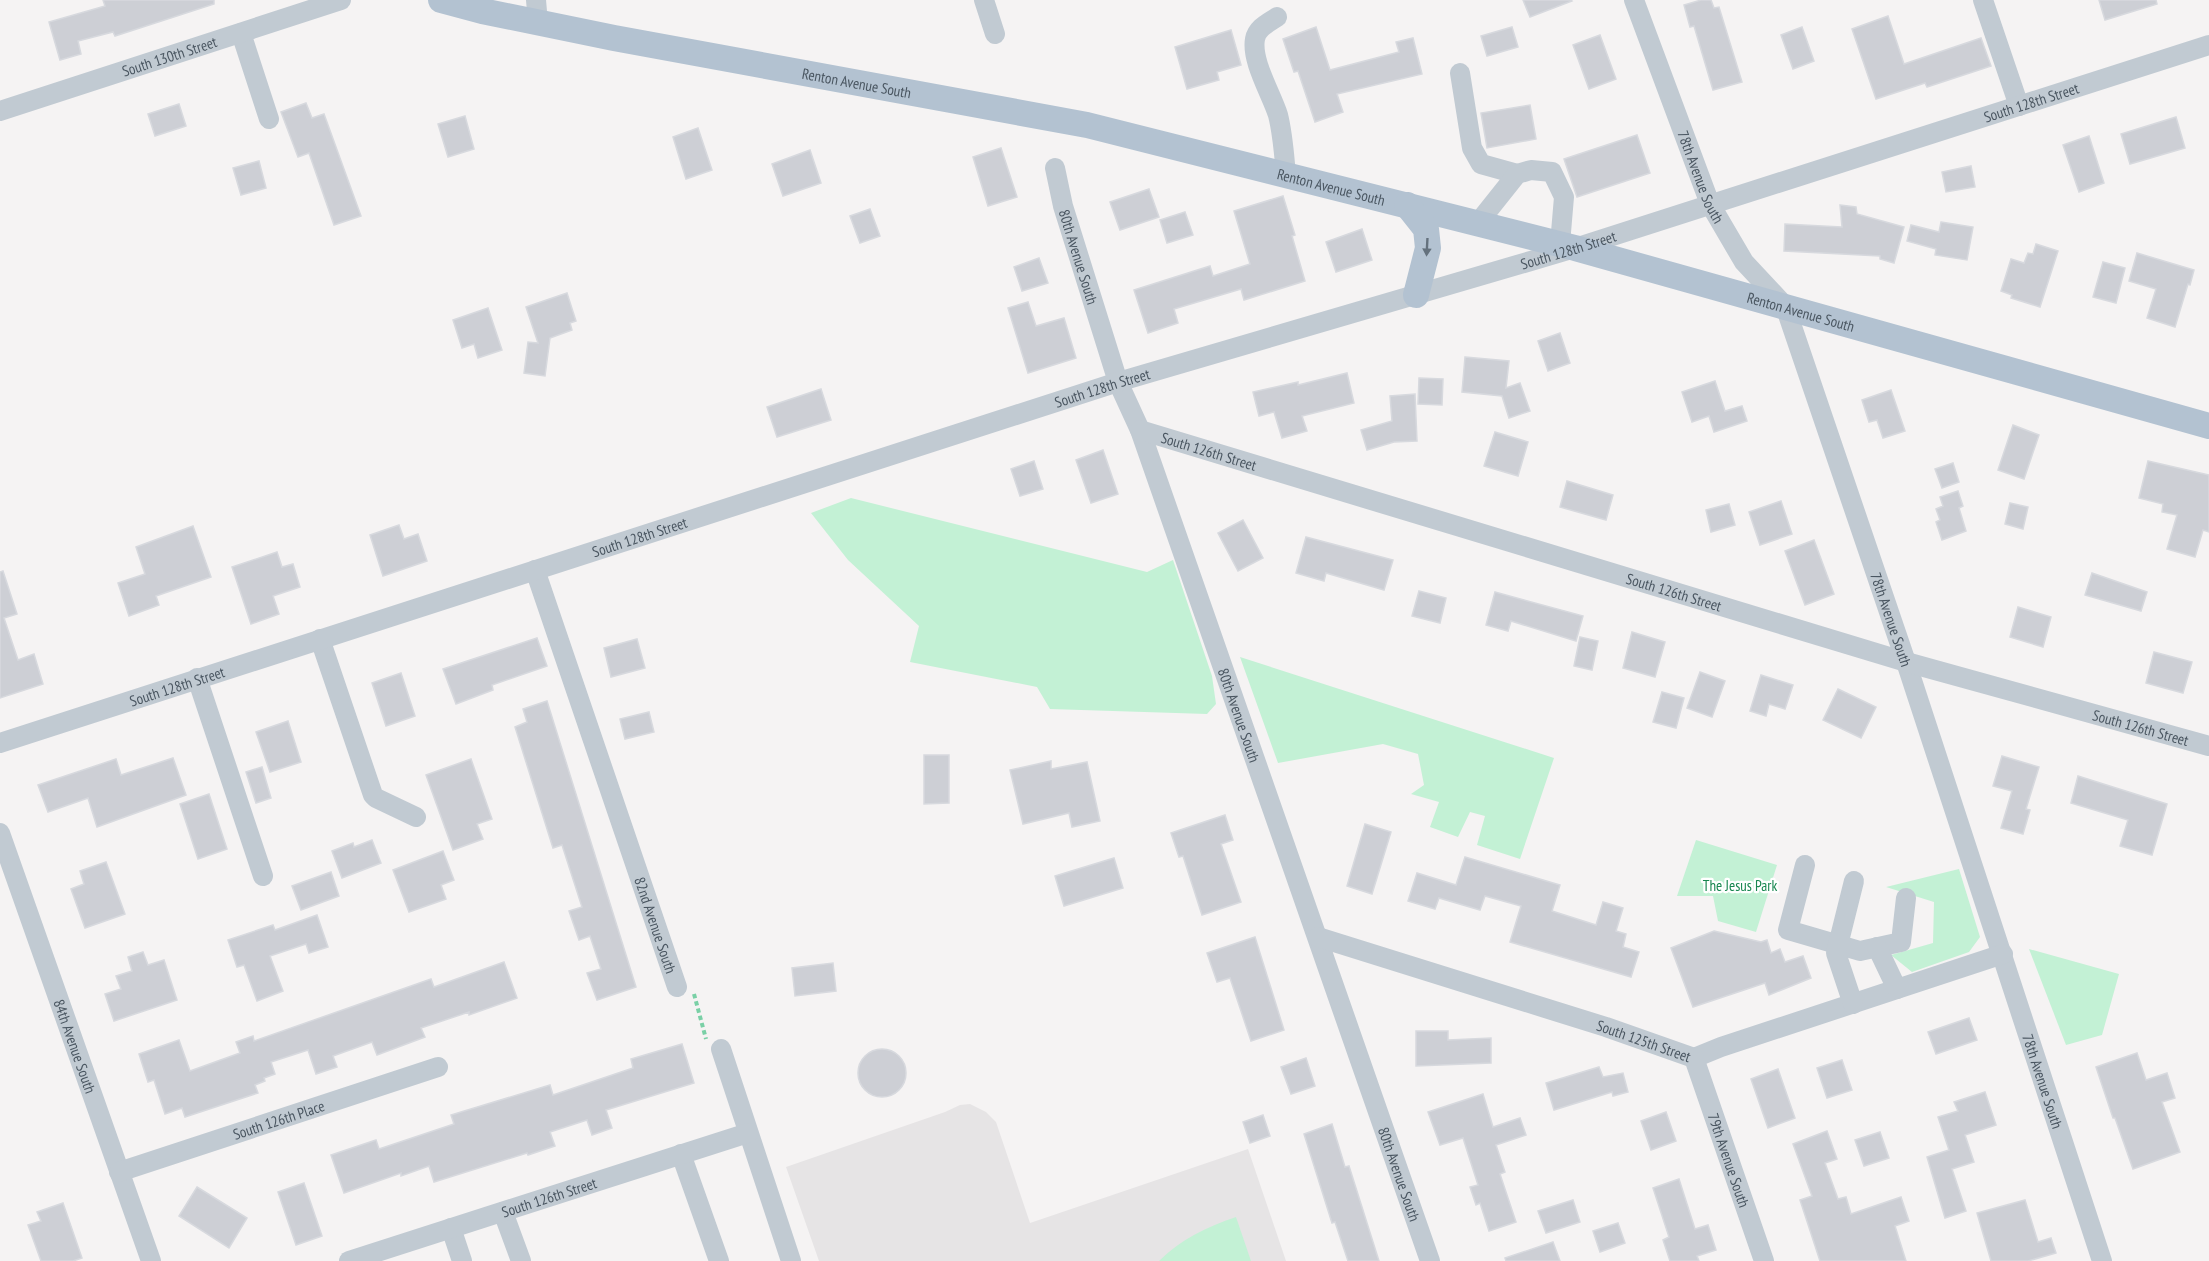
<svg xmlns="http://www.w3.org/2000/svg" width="2209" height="1261" font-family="'PT Sans Narrow',sans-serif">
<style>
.education{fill:#e6e4e5}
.green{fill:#c3f1d5}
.building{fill:#cdcfd5;stroke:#d7d9de;stroke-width:1.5}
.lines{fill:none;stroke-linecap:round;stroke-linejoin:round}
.path{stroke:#7ad0a6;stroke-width:4;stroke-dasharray:4.5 3;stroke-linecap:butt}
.minor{stroke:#c1cad2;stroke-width:20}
.major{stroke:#b3c2d1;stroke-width:26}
.oneway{fill:#64717d}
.labels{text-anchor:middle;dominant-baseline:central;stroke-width:4.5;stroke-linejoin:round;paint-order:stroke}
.street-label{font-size:15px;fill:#4a5661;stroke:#fff}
.park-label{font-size:15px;fill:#17864f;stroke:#fff}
</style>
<rect width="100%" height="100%" fill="#f5f3f3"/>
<!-- education -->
<path class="education" d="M 970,1104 L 986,1112 L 996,1122 L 1030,1223 L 1248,1149 L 1286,1261 L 819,1261 L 786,1167 L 945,1112 L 960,1105 Z"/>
<!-- green -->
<g class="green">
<path d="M 851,498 L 1147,572 L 1173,560 L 1212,676 L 1216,704 L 1207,714 L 1050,709 L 1037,687 L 910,662 L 919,626 L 848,560 L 811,513 Z"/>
<path d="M 1240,657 L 1554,758 L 1520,859 L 1477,845 L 1485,816 L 1470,812 L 1458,837 L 1430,827 L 1439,802 L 1411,794 L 1424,785 L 1418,754 L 1383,744 L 1278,763 Z"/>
<path d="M 1696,840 L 1777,865 L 1756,932 L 1718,921 L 1713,896 L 1677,896 Z"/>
<path d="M 1959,869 L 1980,937 L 1969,952 L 1912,972 L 1891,955 L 1933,943 L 1934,902 L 1886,887 Z"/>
<path d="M 2029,949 L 2119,974 L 2102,1035 L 2066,1045 Z"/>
<path d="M 1236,1217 L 1251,1261 L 1159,1261 C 1181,1239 1207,1227 1236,1217 Z"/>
</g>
<!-- building -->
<g class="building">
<path d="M 103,0 L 214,0 L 214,4 L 115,36 L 113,32 L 78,41 L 81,54 L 60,60 L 49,22 L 105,6 Z"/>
<path d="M 1523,0 L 1571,0 L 1572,1 L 1530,17 Z"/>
<path d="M 1701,0 L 1711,0 L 1714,8 L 1719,7 L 1742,82 L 1713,90 L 1694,26 L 1690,27 L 1684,5 Z"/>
<path d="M 2099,0 L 2156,0 L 2157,4 L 2105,20 Z"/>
<path d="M 1888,16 L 1904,64 L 1981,38 L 1991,66 L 1927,87 L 1925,83 L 1876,99 L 1852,29 Z"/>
<path d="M 1316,27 L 1330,70 L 1399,52 L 1396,42 L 1413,38 L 1422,74 L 1337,94 L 1343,112 L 1315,122 L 1298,71 L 1294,72 L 1283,39 Z"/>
<path d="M 1512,27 L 1518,47 L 1487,56 L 1481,36 Z"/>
<path d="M 1802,27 L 1814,61 L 1793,69 L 1781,35 Z"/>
<path d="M 1231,30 L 1241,65 L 1217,72 L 1219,80 L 1187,89 L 1175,47 Z"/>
<path d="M 1600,35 L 1616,79 L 1589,89 L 1573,45 Z"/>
<path d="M 306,103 L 312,118 L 324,114 L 361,216 L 334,225 L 309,153 L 298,157 L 281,112 Z"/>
<path d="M 179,104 L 186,126 L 155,136 L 148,114 Z"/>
<path d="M 1530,105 L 1536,139 L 1487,148 L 1481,113 Z"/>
<path d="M 465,116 L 474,149 L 448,157 L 438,124 Z"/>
<path d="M 2176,117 L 2185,148 L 2130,164 L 2121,134 Z"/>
<path d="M 698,128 L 712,170 L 686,179 L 673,137 Z"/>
<path d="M 1637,135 L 1650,173 L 1577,197 L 1564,159 Z"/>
<path d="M 2089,136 L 2104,183 L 2079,192 L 2063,145 Z"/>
<path d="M 1001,148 L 1017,197 L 988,206 L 973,157 Z"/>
<path d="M 810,150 L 821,183 L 783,196 L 772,164 Z"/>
<path d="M 259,161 L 266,188 L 241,195 L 233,168 Z"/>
<path d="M 1971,166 L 1975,187 L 1946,192 L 1942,172 Z"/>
<path d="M 1149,189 L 1159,217 L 1120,230 L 1110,202 Z"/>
<path d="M 1283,196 L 1295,235 L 1292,236 L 1305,281 L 1244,300 L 1241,289 L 1174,309 L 1178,323 L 1148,333 L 1134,290 L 1210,266 L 1213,276 L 1250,264 L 1234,211 Z"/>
<path d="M 1840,205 L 1856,207 L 1857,214 L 1904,227 L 1894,263 L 1880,259 L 1880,256 L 1784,251 L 1785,224 L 1842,227 Z"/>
<path d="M 870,209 L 880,236 L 860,243 L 850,216 Z"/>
<path d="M 1185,212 L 1193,235 L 1167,243 L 1160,220 Z"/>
<path d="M 1941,222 L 1973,227 L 1967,260 L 1935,255 L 1936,249 L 1907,241 L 1911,225 L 1939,232 Z"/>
<path d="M 1362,229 L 1372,260 L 1336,272 L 1326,242 Z"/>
<path d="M 2036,244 L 2058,251 L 2040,307 L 2011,298 L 2012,295 L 2001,291 L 2011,259 L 2024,263 L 2028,253 L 2033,254 Z"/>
<path d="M 2137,253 L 2194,270 L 2190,285 L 2188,284 L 2175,327 L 2147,318 L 2156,289 L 2129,281 Z"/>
<path d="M 1039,258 L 1048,283 L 1022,291 L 1014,267 Z"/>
<path d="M 2103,262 L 2125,268 L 2116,303 L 2093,297 Z"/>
<path d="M 567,293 L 576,321 L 570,323 L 572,330 L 550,338 L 545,376 L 524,373 L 528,342 L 538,343 L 526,307 Z"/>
<path d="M 1028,302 L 1036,326 L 1064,318 L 1076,358 L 1028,373 L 1008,308 Z"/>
<path d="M 488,308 L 502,350 L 478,358 L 474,344 L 462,348 L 453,320 Z"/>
<path d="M 1560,333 L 1570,363 L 1548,371 L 1538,341 Z"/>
<path d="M 1465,357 L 1509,361 L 1506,388 L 1520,383 L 1530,411 L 1509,418 L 1502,396 L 1462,392 Z"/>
<path d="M 1347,373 L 1354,403 L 1302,416 L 1307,431 L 1282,438 L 1274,412 L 1259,416 L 1253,392 L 1298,382 L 1298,385 Z"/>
<path d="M 1419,378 L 1443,379 L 1442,405 L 1418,404 Z"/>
<path d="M 1715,381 L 1725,411 L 1742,406 L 1747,421 L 1714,432 L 1709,416 L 1692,422 L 1682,392 Z"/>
<path d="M 821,389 L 831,420 L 777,437 L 767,407 Z"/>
<path d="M 1891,390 L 1905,431 L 1883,438 L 1877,420 L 1869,422 L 1862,400 Z"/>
<path d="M 1415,394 L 1417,441 L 1394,442 L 1367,450 L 1361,430 L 1392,421 L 1390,396 Z"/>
<path d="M 2013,425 L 2039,435 L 2024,479 L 1998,470 Z"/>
<path d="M 1495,432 L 1528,442 L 1518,476 L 1484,466 Z"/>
<path d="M 1103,450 L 1118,494 L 1091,503 L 1076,460 Z"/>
<path d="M 1034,461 L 1043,489 L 1020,496 L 1011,469 Z"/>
<path d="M 2148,461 L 2209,475 L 2209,532 L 2203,530 L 2195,557 L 2167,549 L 2177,515 L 2162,512 L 2163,504 L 2139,498 Z"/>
<path d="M 1953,463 L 1959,482 L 1942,488 L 1935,469 Z"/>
<path d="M 1567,481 L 1613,495 L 1606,520 L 1560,507 Z"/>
<path d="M 1958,491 L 1963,506 L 1959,508 L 1966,531 L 1942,540 L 1936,522 L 1940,520 L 1936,509 L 1943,506 L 1940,497 Z"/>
<path d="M 1781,501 L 1792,534 L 1760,545 L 1749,512 Z"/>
<path d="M 2010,503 L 2028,507 L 2023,529 L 2005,524 Z"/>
<path d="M 1729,504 L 1735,525 L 1711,532 L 1706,510 Z"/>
<path d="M 1243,520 L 1263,558 L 1238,571 L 1218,533 Z"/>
<path d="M 399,525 L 404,539 L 418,534 L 427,561 L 383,576 L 370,535 Z"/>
<path d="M 193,526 L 211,577 L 156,596 L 159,605 L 129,616 L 118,583 L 145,574 L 136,547 Z"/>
<path d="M 1306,537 L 1393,560 L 1384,590 L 1326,573 L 1324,581 L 1296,573 Z"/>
<path d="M 1814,540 L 1834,594 L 1805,605 L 1785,551 Z"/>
<path d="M 277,552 L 282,567 L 293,564 L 300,587 L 273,596 L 279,614 L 251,624 L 232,567 Z"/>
<path d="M 3,571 L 17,614 L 4,618 L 18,660 L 34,654 L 43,684 L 0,698 L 0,572 Z"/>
<path d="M 2092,573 L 2147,592 L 2141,611 L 2085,595 Z"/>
<path d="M 1419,591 L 1446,598 L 1440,623 L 1412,616 Z"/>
<path d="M 1495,592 L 1583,616 L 1576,641 L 1511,621 L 1508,631 L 1486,625 Z"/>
<path d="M 2018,607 L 2051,617 L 2043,647 L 2010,637 Z"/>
<path d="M 1632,632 L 1665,642 L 1655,677 L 1623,668 Z"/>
<path d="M 1580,637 L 1598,641 L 1592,670 L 1574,666 Z"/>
<path d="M 537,638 L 547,666 L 492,685 L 493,690 L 456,704 L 443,669 Z"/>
<path d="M 637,639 L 645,668 L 611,677 L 604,648 Z"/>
<path d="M 2154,652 L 2192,662 L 2183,693 L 2146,683 Z"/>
<path d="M 1700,672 L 1725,681 L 1712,717 L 1687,708 Z"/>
<path d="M 401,673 L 415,716 L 386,726 L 372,683 Z"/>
<path d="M 1761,675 L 1793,685 L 1785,709 L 1769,704 L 1766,716 L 1750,711 Z"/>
<path d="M 1838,689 L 1876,707 L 1861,738 L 1823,720 Z"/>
<path d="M 1662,692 L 1684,698 L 1676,728 L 1653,722 Z"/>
<path d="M 547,701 L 636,987 L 597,1000 L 587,973 L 601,969 L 590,936 L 579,940 L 569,911 L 582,907 L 562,845 L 553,848 L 515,727 L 527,722 L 523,709 Z"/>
<path d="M 649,712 L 654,732 L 625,739 L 620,719 Z"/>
<path d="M 288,721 L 301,762 L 270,772 L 256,732 Z"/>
<path d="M 924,755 L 949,755 L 949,803 L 924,804 Z"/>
<path d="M 2002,756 L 2039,767 L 2026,809 L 2030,810 L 2023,834 L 2001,828 L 2012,791 L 1993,786 Z"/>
<path d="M 173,758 L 186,795 L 97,827 L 88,798 L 48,812 L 38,785 L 116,759 L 121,775 Z"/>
<path d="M 471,759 L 492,819 L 477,824 L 483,839 L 453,850 L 426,775 Z"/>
<path d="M 1051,761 L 1051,769 L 1087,762 L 1100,821 L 1072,827 L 1069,813 L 1023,824 L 1010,770 Z"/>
<path d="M 262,767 L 271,798 L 256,803 L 246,772 Z"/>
<path d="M 2078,776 L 2167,804 L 2152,855 L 2120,846 L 2128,820 L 2071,803 Z"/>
<path d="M 209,794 L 227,849 L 198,859 L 180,804 Z"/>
<path d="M 1225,815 L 1233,840 L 1221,844 L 1241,902 L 1202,915 L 1183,856 L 1179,857 L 1171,833 Z"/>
<path d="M 1365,824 L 1391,832 L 1372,894 L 1347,886 Z"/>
<path d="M 372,840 L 381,863 L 342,878 L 332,851 L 353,843 L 354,847 Z"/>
<path d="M 443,851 L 454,880 L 441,885 L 446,899 L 409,912 L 393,870 Z"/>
<path d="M 1465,857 L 1560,885 L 1552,911 L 1596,925 L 1603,902 L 1623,908 L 1616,931 L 1626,934 L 1623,947 L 1639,952 L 1631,977 L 1510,942 L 1521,906 L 1485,896 L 1480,910 L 1439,898 L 1435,909 L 1408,901 L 1417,873 L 1456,885 Z"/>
<path d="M 1114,858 L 1123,888 L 1064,906 L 1055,876 Z"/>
<path d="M 106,862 L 125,914 L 85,928 L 71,889 L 84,884 L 80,871 Z"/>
<path d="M 331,872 L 339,896 L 301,910 L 292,886 Z"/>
<path d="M 317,915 L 328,947 L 309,953 L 306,944 L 270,956 L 283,991 L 257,1001 L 244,965 L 237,967 L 228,940 L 273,925 L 275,930 Z"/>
<path d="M 1714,931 L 1761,942 L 1767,940 L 1771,953 L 1780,949 L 1785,962 L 1803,956 L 1811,978 L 1769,995 L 1765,983 L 1693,1007 L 1671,948 Z"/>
<path d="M 1255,937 L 1284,1030 L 1251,1041 L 1230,978 L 1217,982 L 1207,953 Z"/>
<path d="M 143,952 L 148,965 L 164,960 L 177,1000 L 114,1021 L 105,994 L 121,989 L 116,976 L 132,971 L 128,957 Z"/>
<path d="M 504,962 L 517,998 L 469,1015 L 469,1012 L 421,1028 L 425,1037 L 377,1055 L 372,1042 L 333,1056 L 337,1067 L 316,1074 L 308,1050 L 271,1062 L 275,1074 L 264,1078 L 265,1081 L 255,1085 L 258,1093 L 185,1117 L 182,1108 L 165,1114 L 154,1080 L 148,1082 L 139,1054 L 179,1040 L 190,1071 L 240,1053 L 236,1042 L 253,1036 L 254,1041 L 431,979 L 434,987 Z"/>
<path d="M 833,963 L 836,991 L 795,996 L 792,968 Z"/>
<path d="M 1969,1018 L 1977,1040 L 1936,1054 L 1928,1032 Z"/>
<path d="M 1416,1031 L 1448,1031 L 1448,1040 L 1491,1038 L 1491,1063 L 1416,1066 Z"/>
<path d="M 682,1044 L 694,1083 L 606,1110 L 612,1128 L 592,1135 L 587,1120 L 550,1132 L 555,1146 L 528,1155 L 527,1153 L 434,1182 L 429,1166 L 401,1176 L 401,1173 L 344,1193 L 331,1155 L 376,1140 L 379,1149 L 454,1124 L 451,1115 L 550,1085 L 553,1095 L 633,1068 L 631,1059 Z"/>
<circle cx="882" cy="1073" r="24"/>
<path d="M 2137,1053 L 2146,1080 L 2167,1073 L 2175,1098 L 2162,1102 L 2180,1152 L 2133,1169 L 2115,1118 L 2113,1118 L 2096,1067 Z"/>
<path d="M 1306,1058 L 1315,1086 L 1291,1094 L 1281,1067 Z"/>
<path d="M 1842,1060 L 1852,1090 L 1827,1098 L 1817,1068 Z"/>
<path d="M 1599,1067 L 1603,1077 L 1623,1073 L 1628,1092 L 1613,1096 L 1612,1092 L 1554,1110 L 1546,1083 Z"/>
<path d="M 1778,1069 L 1795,1118 L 1768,1128 L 1751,1079 Z"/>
<path d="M 1985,1092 L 1996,1125 L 1965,1135 L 1974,1162 L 1952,1169 L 1966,1211 L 1945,1218 L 1927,1157 L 1949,1150 L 1938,1117 L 1958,1111 L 1954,1102 Z"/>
<path d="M 1483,1094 L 1493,1127 L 1520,1118 L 1526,1135 L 1496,1145 L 1505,1172 L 1500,1174 L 1516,1222 L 1489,1231 L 1480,1203 L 1476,1205 L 1470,1187 L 1478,1185 L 1463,1138 L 1440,1145 L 1428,1112 Z"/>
<path d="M 1666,1112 L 1676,1141 L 1651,1150 L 1641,1121 Z"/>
<path d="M 1263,1115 L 1270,1136 L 1250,1143 L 1243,1122 Z"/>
<path d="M 1332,1124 L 1345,1167 L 1349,1166 L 1379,1261 L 1348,1261 L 1335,1222 L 1332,1223 L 1304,1134 Z"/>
<path d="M 1827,1131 L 1837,1159 L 1825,1163 L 1838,1199 L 1846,1197 L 1851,1214 L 1901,1197 L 1909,1221 L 1895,1226 L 1906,1261 L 1820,1261 L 1800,1200 L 1812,1196 L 1793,1144 Z"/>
<path d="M 1880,1132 L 1889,1158 L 1864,1166 L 1855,1140 Z"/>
<path d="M 1679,1179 L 1695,1229 L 1708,1225 L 1716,1250 L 1697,1256 L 1699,1261 L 1670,1261 L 1663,1240 L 1669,1237 L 1653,1188 Z"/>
<path d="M 304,1183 L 322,1236 L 296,1245 L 278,1192 Z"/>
<path d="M 197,1187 L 247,1218 L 229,1248 L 179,1216 Z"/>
<path d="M 1573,1200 L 1580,1222 L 1546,1233 L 1538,1211 Z"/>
<path d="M 2025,1200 L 2038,1242 L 2051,1238 L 2056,1253 L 2028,1261 L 1991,1261 L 1977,1213 Z"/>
<path d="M 63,1203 L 82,1258 L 73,1261 L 41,1261 L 28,1225 L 41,1221 L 37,1212 Z"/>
<path d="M 1618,1223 L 1625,1243 L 1600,1252 L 1593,1231 Z"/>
<path d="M 1553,1242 L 1560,1261 L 1506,1261 L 1505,1258 Z"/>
</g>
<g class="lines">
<!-- path -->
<path class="path" d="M 694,994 L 706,1039"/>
<!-- minor -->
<g class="minor">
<path d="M 536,0 L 538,23"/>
<path d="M 984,0 L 995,34"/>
<path id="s1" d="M 1634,0 L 1710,204 L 1744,262 L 1785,306 L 1906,662 L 2102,1261"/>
<path d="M 1983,0 L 2019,106"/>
<path d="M 1277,17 C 1268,23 1257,28 1255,39 C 1251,61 1271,93 1278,115 C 1283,135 1284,154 1286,175"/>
<path d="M 241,33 L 269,119"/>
<path d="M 1460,73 L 1472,148 L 1481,164 L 1517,174"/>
<path id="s2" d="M 0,111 L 341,0"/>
<path id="s3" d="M 1055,168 L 1063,206 L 1118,382 L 1140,430 L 1430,1261"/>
<path d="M 1478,223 L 1517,174 L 1531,170 L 1552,172 L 1564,197 L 1560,244"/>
<path id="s4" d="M 1140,430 L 1906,662 L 2209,746"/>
<path id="s5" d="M 535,570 L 677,987"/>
<path d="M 320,639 L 373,795 L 376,798 L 416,817"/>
<path d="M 197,678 L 263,876"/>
<path id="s6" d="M 0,743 L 1118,382 L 1575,248 L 2209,45"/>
<path id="s7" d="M 0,833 L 151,1261"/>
<path d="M 1805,865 L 1788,930 L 1860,951 L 1901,942 L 1906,898"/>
<path id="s8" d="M 1318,937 L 1606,1027 L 1694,1058 L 1721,1047 L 2003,954"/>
<path d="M 1877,947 L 1897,989"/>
<path d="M 1853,1004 L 1836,953 L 1854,881"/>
<path d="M 721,1049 L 791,1261"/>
<path id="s9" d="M 1694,1058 L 1764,1261"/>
<path d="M 681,1154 L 719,1261"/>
<path id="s10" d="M 119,1172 L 438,1067"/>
<path d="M 503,1212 L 521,1261"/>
<path d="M 451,1228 L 462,1261"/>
<path id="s11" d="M 349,1261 L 748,1133"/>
</g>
<!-- major -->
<g class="major">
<path id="s12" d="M 441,0 L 482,11 L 614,38 L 1087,125 L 1575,248 L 2209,426"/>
<path d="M 1407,205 L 1426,229 L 1428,248 L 1416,295"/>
</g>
</g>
<!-- one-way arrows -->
<defs><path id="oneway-solid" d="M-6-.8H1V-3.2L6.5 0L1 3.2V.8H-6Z" transform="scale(1.5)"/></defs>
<use class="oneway" href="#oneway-solid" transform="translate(1427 247) rotate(93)"/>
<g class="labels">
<!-- street labels -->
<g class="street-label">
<text stroke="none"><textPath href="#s2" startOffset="178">South 130th Street</textPath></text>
<text stroke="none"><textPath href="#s12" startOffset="424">Renton Avenue South</textPath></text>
<text stroke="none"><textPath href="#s6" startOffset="2130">South 128th Street</textPath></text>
<text stroke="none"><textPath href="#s1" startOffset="189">78th Avenue South</textPath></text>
<text stroke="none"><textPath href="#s12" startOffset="910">Renton Avenue South</textPath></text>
<text stroke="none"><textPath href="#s6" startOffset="1644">South 128th Street</textPath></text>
<text stroke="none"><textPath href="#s3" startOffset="92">80th Avenue South</textPath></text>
<text stroke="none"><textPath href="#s12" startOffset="1396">Renton Avenue South</textPath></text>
<text stroke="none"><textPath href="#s6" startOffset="1158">South 128th Street</textPath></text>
<text stroke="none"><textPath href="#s4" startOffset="72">South 126th Street</textPath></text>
<text stroke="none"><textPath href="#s6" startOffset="672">South 128th Street</textPath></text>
<text stroke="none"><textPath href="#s4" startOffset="558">South 126th Street</textPath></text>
<text stroke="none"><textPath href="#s1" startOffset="676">78th Avenue South</textPath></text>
<text stroke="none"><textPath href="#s6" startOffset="186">South 128th Street</textPath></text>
<text stroke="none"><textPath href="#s3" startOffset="578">80th Avenue South</textPath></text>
<text stroke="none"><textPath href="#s4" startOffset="1044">South 126th Street</textPath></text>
<text stroke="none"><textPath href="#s5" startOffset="375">82nd Avenue South</textPath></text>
<text stroke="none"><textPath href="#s8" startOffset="342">South 125th Street</textPath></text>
<text stroke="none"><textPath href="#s7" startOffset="226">84th Avenue South</textPath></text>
<text stroke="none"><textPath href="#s1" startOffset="1162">78th Avenue South</textPath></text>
<text stroke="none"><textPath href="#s10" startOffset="168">South 126th Place</textPath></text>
<text stroke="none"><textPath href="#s9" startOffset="108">79th Avenue South</textPath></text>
<text stroke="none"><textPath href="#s3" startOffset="1064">80th Avenue South</textPath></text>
<text stroke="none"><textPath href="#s11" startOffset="210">South 126th Street</textPath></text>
</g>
<!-- park labels -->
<g class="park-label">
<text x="1740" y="885">The Jesus Park</text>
</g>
</g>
</svg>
